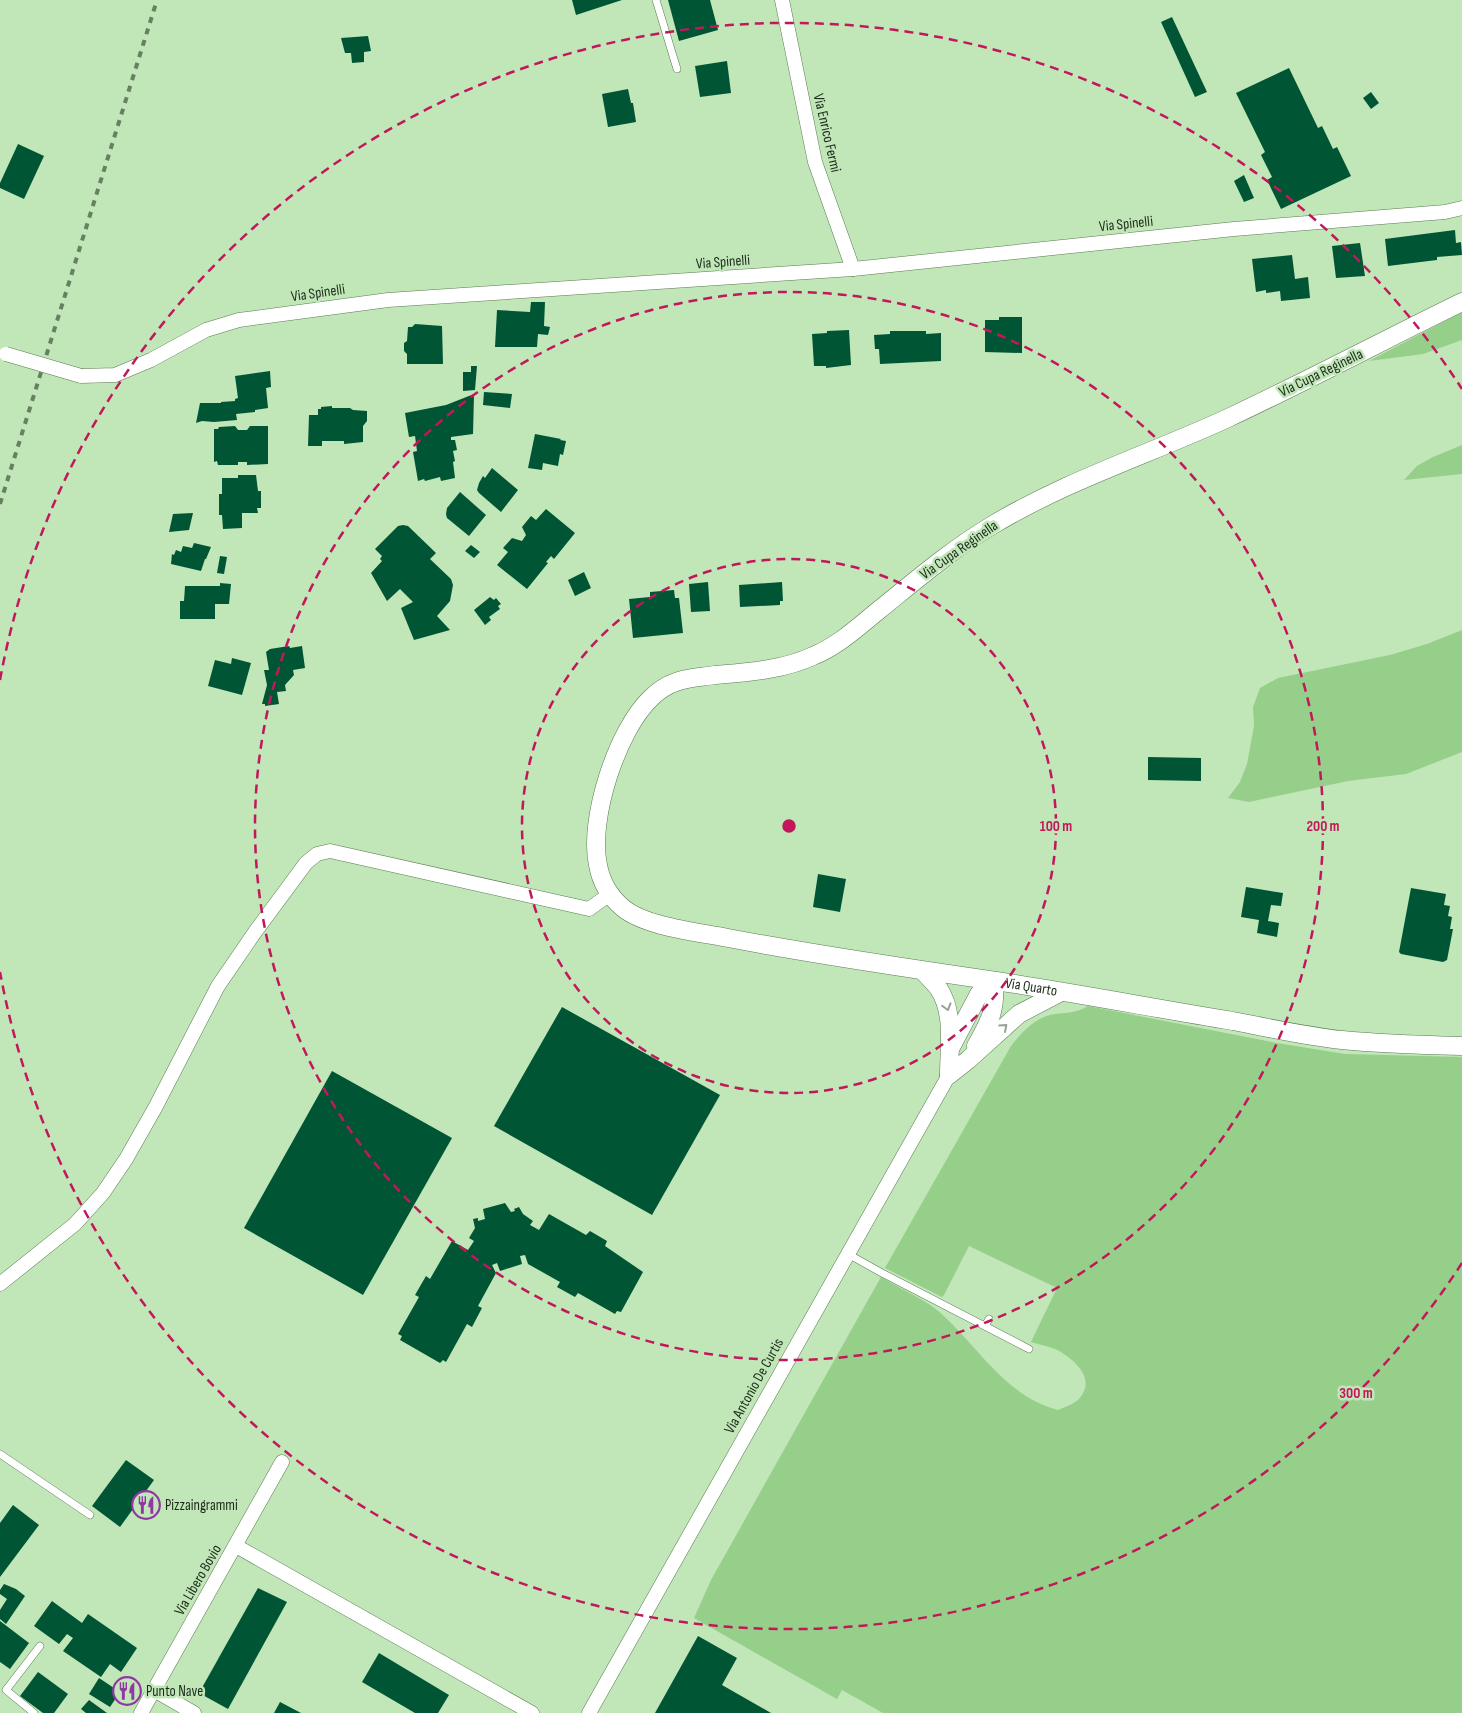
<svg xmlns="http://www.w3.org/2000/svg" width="1462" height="1713" font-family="'Sofia Sans Condensed',sans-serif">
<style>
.green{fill:#96cf8a}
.building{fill:#005535}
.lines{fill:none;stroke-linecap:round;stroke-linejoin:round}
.service-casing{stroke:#5a7b52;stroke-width:8}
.minor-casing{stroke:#5a7b52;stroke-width:15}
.tertiary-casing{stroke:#5a7b52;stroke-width:19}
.service{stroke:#fff;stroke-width:7}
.minor{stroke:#fff;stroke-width:14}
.tertiary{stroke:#fff;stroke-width:18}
.rail{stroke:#688062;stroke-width:4;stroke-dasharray:6 6;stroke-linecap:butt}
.minor-bridge-casing{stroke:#5a7b52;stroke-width:15;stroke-linecap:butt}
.minor-bridge{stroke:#fff;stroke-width:14}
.oneway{stroke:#99a098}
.ring{fill:none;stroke:#c2185b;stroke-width:2.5;stroke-dasharray:9 6}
.labels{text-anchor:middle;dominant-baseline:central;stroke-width:5;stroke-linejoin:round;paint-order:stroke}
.street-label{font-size:15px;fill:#1d2b1a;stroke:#c1e6b8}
.poi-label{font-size:15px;fill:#1d2b1a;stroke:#c1e6b8;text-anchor:start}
.centre{fill:#c2185b;stroke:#c1e6b8;stroke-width:2.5}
.ring-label{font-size:15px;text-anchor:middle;font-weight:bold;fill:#c2185b;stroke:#c1e6b8;stroke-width:5;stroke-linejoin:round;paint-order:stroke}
</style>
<rect width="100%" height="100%" fill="#c1e6b8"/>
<!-- green -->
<g class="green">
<path d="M 1462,312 L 1462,340 L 1423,354 L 1369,361 Z"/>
<path d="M 1462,445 L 1462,474 L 1404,480 L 1417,466 L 1433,457 Z"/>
<path d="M 1462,630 L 1462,752 L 1406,774 L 1348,781 L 1249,802 L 1228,798 L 1240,782 L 1247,764 L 1254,726 L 1253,707 L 1260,688 L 1278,678 L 1390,655 L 1427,644 Z"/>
<path d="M 1088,1006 L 1277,1043 L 1345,1054 L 1462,1057 L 1462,1713 L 883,1713 L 842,1690 L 837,1699 L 694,1618 L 711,1580 L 881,1277 C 897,1287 922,1298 937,1310 C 977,1344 1004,1396 1058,1410 C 1065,1407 1074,1404 1079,1399 C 1096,1380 1077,1362 1061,1352 C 1053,1347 1041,1345 1031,1342 L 1057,1288 L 969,1246 L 944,1295 L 942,1297 L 885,1268 L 1011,1046 C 1020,1034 1034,1019 1050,1015 C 1063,1012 1077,1014 1088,1006 Z"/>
</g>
<!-- building -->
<g class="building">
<path d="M 572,0 L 622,0 L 576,15 Z"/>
<path d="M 668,0 L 710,0 L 718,30 L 679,41 Z"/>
<path d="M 1172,17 L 1207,92 L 1195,97 L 1161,22 Z"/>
<path d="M 368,36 L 371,51 L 364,52 L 364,62 L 352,63 L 351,53 L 345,53 L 341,38 Z"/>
<path d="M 727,61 L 731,93 L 700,97 L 695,66 Z"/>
<path d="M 1289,68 L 1318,128 L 1322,126 L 1333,149 L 1337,147 L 1351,176 L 1281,209 L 1267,180 L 1272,177 L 1261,155 L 1265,152 L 1236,93 Z"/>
<path d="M 628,89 L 631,103 L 633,103 L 636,122 L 608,127 L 602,94 Z"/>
<path d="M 1371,92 L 1379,103 L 1371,109 L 1363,98 Z"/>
<path d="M 18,144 L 44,156 L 24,199 L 0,188 L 0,183 Z"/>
<path d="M 1244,175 L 1254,198 L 1244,202 L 1234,181 Z"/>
<path d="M 1455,230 L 1456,243 L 1461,242 L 1462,255 L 1437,257 L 1437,260 L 1388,266 L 1385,239 Z"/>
<path d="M 1360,243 L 1365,276 L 1336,278 L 1332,246 Z"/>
<path d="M 1292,255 L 1295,279 L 1308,277 L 1310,298 L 1281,301 L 1280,291 L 1266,293 L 1266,290 L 1256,292 L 1252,259 Z"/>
<path d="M 531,302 L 545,302 L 544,326 L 550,327 L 548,335 L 538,334 L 537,347 L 495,347 L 497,310 L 530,312 Z"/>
<path d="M 999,317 L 1022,317 L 1022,353 L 985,352 L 985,320 L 999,320 Z"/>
<path d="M 415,324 L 442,326 L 443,364 L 407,364 L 407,354 L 404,351 L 404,343 L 407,341 L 408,327 L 412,327 Z"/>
<path d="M 849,330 L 851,365 L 826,368 L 826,366 L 814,366 L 812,334 L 827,333 L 827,331 Z"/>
<path d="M 890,331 L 926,331 L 926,334 L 941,333 L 941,361 L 880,364 L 879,349 L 875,349 L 874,335 L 890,334 Z"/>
<path d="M 471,366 L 477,366 L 475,390 L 463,391 L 463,372 L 471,372 Z"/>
<path d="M 270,371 L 271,387 L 266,388 L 268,408 L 255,410 L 255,412 L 236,414 L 237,420 L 214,422 L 202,421 L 196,423 L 200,403 L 221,403 L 221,402 L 235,401 L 235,399 L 238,398 L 235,376 Z"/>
<path d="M 484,392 L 512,394 L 510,408 L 483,405 Z"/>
<path d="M 474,394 L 473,434 L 451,437 L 451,440 L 455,440 L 457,450 L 453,451 L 455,461 L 453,462 L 455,478 L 441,481 L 440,477 L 425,481 L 424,479 L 418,481 L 413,452 L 417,451 L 415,436 L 409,437 L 405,413 L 446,405 Z"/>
<path d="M 332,406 L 332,408 L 350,408 L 353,410 L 367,411 L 367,421 L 363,426 L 363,442 L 344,444 L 344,441 L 322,441 L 322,446 L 308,446 L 309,415 L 318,415 L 318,409 L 321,409 L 321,407 Z"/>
<path d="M 235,426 L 238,430 L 247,430 L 250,426 L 268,426 L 268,464 L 247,465 L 247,462 L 238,462 L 238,465 L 218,465 L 217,461 L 214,462 L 214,429 L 218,429 L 219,427 Z"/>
<path d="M 535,434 L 561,439 L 560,440 L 566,441 L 563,455 L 560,454 L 558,466 L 543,463 L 542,470 L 528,468 Z"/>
<path d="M 492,468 L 518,490 L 501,512 L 479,493 L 477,490 L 479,483 L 483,476 L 485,478 Z"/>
<path d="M 238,475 L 256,475 L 258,491 L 261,491 L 261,508 L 257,508 L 258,513 L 242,513 L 242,528 L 223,529 L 222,515 L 219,515 L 219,494 L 222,494 L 222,478 L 238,478 Z"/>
<path d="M 460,492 L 486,515 L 469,536 L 447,518 L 446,514 L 447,508 Z"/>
<path d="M 546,509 L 575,533 L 554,559 L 551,556 L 546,562 L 548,563 L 527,589 L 497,565 L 508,552 L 503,548 L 512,538 L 522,541 L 526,535 L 522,527 L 531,516 L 536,520 Z"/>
<path d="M 193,513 L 189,530 L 169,532 L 173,514 Z"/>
<path d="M 403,525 L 408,526 L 436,553 L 430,559 L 451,579 L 453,585 L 450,601 L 437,616 L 450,630 L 414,640 L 401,608 L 413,602 L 400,589 L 387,601 L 371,573 L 382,561 L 380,559 L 382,556 L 375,549 L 398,526 Z"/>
<path d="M 194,543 L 211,547 L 206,559 L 205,559 L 201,571 L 171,564 L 172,554 L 174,555 L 176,550 L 181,552 L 183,546 L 192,548 Z"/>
<path d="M 471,545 L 480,552 L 474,558 L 465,551 Z"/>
<path d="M 220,556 L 227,557 L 224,574 L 217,573 Z"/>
<path d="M 584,572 L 591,588 L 575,596 L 568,580 Z"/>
<path d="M 708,582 L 710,611 L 691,612 L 689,584 Z"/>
<path d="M 782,582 L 783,601 L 780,601 L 780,605 L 740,607 L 739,585 Z"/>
<path d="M 220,583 L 231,584 L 229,604 L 215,604 L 215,619 L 180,619 L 180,601 L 184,601 L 185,586 L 220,586 Z"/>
<path d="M 674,590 L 675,598 L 679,598 L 683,633 L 633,638 L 629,599 L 650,597 L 650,592 Z"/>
<path d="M 490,597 L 494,600 L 496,598 L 501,604 L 498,606 L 500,609 L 489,617 L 491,620 L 485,625 L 474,610 Z"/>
<path d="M 289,646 L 290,648 L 302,646 L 305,668 L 293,670 L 294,675 L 285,685 L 286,691 L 277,692 L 279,704 L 265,706 L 265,704 L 262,704 L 267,685 L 264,670 L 269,670 L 266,652 L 270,649 Z"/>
<path d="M 232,658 L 251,663 L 242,695 L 208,686 L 215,660 L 231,664 Z"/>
<path d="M 1148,757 L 1201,758 L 1201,781 L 1148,780 Z"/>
<path d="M 818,874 L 846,879 L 840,912 L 813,907 Z"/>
<path d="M 1246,887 L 1283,893 L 1281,906 L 1271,905 L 1268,921 L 1279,923 L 1277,937 L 1257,933 L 1259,920 L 1241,917 Z"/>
<path d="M 1411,888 L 1446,894 L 1444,905 L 1450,906 L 1448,916 L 1452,917 L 1450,929 L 1453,929 L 1447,960 L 1443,962 L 1401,954 L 1399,952 Z"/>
<path d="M 562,1007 L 720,1095 L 652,1215 L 494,1126 Z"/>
<path d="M 332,1071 L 452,1138 L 363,1295 L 244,1228 Z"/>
<path d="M 505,1203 L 511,1212 L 515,1211 L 514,1209 L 519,1207 L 523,1214 L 533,1221 L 530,1225 L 539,1230 L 549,1214 L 586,1235 L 590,1231 L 607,1241 L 605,1246 L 643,1272 L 621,1312 L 617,1311 L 615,1314 L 578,1293 L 575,1297 L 557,1287 L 560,1282 L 528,1264 L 525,1255 L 520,1256 L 522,1264 L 500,1271 L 497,1263 L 492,1265 L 496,1273 L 478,1306 L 482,1308 L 472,1327 L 467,1324 L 446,1362 L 443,1360 L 440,1363 L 400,1340 L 402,1336 L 398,1334 L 419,1297 L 415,1295 L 426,1276 L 430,1279 L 452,1241 L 468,1250 L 474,1241 L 469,1238 L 475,1228 L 473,1219 L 478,1218 L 478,1221 L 485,1219 L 483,1209 Z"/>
<path d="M 126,1460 L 154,1480 L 120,1527 L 92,1506 Z"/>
<path d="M 13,1505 L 39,1525 L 0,1577 L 0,1523 Z"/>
<path d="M 4,1584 L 16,1589 L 25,1596 L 6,1624 L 0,1619 L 0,1610 L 7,1599 L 0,1594 L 0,1590 Z"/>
<path d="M 258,1588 L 287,1602 L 228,1709 L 199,1693 Z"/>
<path d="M 52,1601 L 82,1623 L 88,1614 L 137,1648 L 121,1672 L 110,1664 L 101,1677 L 63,1651 L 73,1638 L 67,1634 L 59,1644 L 34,1626 Z"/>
<path d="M 0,1621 L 29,1643 L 10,1669 L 0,1662 Z"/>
<path d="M 698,1636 L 737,1658 L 722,1685 L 771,1713 L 655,1713 Z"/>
<path d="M 379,1653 L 449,1695 L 438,1713 L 415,1713 L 362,1682 Z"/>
<path d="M 38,1672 L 68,1694 L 54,1713 L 43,1713 L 20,1696 Z"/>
<path d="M 99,1678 L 120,1692 L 110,1707 L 89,1694 Z"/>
<path d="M 89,1700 L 107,1713 L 86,1713 L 81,1709 Z"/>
<path d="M 280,1702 L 301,1713 L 274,1713 Z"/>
</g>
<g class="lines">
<defs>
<g id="service">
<path d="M 656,0 L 677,69"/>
<path d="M 848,1254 L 882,1273 L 1029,1349"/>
<path d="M 985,1326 L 989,1319"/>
<path d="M 0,1454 L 90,1515"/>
<path d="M 34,1713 L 6,1690 L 40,1646"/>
</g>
<g id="minor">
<path d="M 782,0 L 815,162 L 853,269"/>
<path d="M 81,376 L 115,375 L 151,360 L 206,330 L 239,320 L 388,300 L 853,269 L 1234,229 L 1445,212 L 1462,208"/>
<path d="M 0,1284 L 75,1224 L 103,1193 L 126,1159 L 155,1108 L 218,986 L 255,932 L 306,863 L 317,854 L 330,851 L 589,909 L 610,894"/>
<path d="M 236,1546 L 532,1713"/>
<path d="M 154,1690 L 194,1713"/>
<path d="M 141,1713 L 282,1462"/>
<path d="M 589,1713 L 949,1075"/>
</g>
<g id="tertiary">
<path id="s1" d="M 1462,302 C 1384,340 1307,381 1228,418 C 1150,454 1065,481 991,526 C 951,550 915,581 879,610 C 859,626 838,646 813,656 C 783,670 748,672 715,675 C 703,677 688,677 676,682 C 667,685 657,692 651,698 C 617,730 588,820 598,865 C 601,882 610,897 623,908 C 646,927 698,932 728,938 C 817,955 906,968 996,981 C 1075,993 1154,1008 1233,1021 C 1269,1028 1305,1036 1342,1040 C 1382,1044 1422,1045 1462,1046"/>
<path d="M 923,971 C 928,977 935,983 939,989 C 955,1014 949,1047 949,1075"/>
<path d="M 976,1046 C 990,1021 996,1011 994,981"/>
<path d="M 951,1047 L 979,994 L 994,981"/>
<path d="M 949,1075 L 968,1060 L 1019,1014 L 1061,992"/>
</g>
</defs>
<!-- service casing -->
<use href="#service" class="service-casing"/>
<!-- minor casing -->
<use href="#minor" class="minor-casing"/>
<!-- tertiary casing -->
<use href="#tertiary" class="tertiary-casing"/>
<!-- service -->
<use href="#service" class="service"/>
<!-- minor -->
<use href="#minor" class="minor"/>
<!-- tertiary -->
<use href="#tertiary" class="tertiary"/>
<!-- rail -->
<path class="rail" d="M 0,504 L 157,0"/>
<defs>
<path id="minor-bridge" d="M 6,354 L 81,376"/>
</defs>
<!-- minor-bridge casing -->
<use href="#minor-bridge" class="minor-bridge-casing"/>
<!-- minor-bridge -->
<use href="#minor-bridge" class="minor-bridge"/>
</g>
<!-- one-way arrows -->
<defs><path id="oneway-chevron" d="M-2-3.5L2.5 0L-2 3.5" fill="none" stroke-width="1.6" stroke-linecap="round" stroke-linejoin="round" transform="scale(1.25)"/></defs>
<g class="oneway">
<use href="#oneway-chevron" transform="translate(947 1007) rotate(74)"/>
<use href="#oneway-chevron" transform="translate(1004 1027) rotate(-42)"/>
</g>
<!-- distance rings -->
<g class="ring">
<circle cx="789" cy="826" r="267"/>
<circle cx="789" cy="826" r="534"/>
<path d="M1462 1263A802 802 0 0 1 0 972M0 680A802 802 0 0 1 1462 389"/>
</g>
<!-- icons -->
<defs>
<symbol id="restaurant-ring" viewBox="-11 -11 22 22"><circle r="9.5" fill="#c1e6b8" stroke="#9037a3" stroke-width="1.5"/><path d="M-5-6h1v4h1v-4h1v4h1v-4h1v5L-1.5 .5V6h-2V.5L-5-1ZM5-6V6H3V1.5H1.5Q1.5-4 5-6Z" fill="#9037a3"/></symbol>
</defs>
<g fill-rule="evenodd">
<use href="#restaurant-ring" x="130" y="1489" width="32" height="32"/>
<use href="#restaurant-ring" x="111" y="1675" width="32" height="32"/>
</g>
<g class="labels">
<!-- street labels -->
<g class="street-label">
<text transform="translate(827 133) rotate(77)">Via Enrico Fermi</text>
<text transform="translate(1126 224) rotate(-6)">Via Spinelli</text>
<text transform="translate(723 262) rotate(-4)">Via Spinelli</text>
<text transform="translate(318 293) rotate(-8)">Via Spinelli</text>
<text transform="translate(1321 373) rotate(-26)">Via Cupa Reginella</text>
<text transform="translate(959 550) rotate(-35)">Via Cupa Reginella</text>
<text stroke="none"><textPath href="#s1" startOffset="1561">Via Quarto</textPath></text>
<text transform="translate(754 1386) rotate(-61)">Via Antonio De Curtis</text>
<text transform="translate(198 1580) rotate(-60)">Via Libero Bovio</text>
</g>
<!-- poi labels -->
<g class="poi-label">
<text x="165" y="1505">Pizzaingrammi</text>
<text x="146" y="1691">Punto Nave</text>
</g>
</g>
<circle cx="789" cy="826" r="8" class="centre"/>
<g class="ring-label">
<text x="1056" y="831">100 m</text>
<text x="1323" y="831">200 m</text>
<text x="1356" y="1398">300 m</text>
</g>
</svg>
